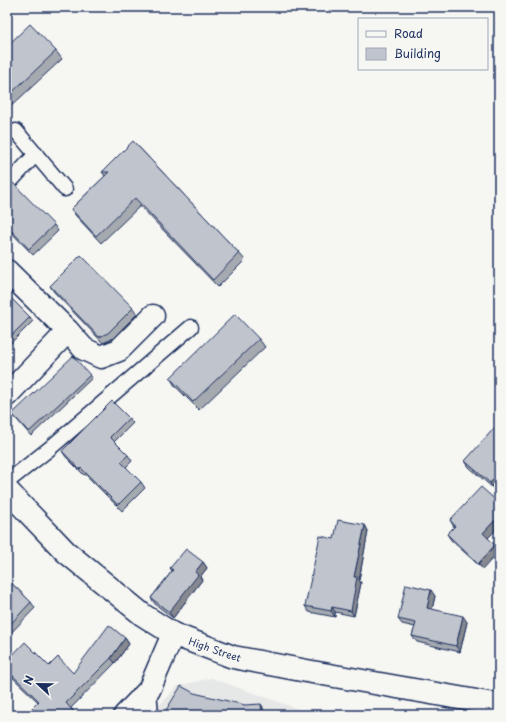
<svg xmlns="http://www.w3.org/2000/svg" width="506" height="722" font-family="'Playpen Sans',sans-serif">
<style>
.built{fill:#e6e7e7}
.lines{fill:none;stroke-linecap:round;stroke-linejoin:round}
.lane-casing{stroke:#1b2f5e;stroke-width:17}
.street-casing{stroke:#1b2f5e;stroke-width:25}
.secondary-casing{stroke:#1b2f5e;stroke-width:25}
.lane{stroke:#f6f6f2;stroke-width:14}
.street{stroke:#f6f6f2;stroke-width:22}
.secondary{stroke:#f6f6f2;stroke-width:22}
.wall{fill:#a5a9b0;stroke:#1b2f5e}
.shaded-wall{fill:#868990;stroke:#1b2f5e}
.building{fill:#c0c4cd;stroke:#1b2f5e}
.labels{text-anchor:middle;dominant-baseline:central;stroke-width:3;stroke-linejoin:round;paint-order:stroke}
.street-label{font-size:10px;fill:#1b2f5e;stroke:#f6f6f2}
</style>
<rect width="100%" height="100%" fill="#f6f6f2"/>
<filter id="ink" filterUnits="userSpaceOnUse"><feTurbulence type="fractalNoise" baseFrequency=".025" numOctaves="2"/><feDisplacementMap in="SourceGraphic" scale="8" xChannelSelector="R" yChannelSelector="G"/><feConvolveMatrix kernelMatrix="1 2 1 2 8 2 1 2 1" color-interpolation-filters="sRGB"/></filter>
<g filter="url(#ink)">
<!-- built -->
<path class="built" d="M 211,678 L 301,710 L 300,715 L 150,715 L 178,686 Z"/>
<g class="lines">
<defs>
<g id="lane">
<path d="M 16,131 L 65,189"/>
<path d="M 10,182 L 36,154"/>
<path d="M 7,482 L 49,449 L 191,327"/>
<path d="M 149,690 L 151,715"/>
</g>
<g id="street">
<path d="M 7,271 L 68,331 L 84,349 L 101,357 L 119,350 L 153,316"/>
<path d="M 7,395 L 68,331"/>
<path d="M 125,715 L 149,690 L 173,634"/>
</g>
<path id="secondary" d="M 7,490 L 22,506 L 66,552 L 143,615 L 173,634 L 233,657 L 312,672 L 499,705"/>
</defs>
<!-- lane casing -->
<use href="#lane" class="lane-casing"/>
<!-- street casing -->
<use href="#street" class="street-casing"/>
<!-- secondary casing -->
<use href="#secondary" class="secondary-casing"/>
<!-- lane -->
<use href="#lane" class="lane"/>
<!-- street -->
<use href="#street" class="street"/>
<!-- secondary -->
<use href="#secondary" class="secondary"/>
</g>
<!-- wall -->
<g class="wall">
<path d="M 7,46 L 56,51 L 62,59 L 7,110 Z"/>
<path d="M 133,141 L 239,253 L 245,260 L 218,287 L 140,206 L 101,243 L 76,216 L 71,209 L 105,176 L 102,172 Z"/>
<path d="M 7,184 L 54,225 L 58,231 L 33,255 L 7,228 Z"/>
<path d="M 50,286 L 133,308 L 137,314 L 112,339 L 103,343 L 54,292 Z"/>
<path d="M 7,294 L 30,317 L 33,321 L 7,347 Z"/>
<path d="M 259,339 L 265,347 L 199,410 L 175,386 L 170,378 Z"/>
<path d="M 90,375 L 92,378 L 31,436 L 12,414 Z"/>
<path d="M 129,418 L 133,423 L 114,442 L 128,455 L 132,461 L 126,467 L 141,482 L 145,488 L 122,511 L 85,474 L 84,475 L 66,457 L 62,451 Z"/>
<path d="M 499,429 L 499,483 L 494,489 L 469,467 L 465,461 Z"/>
<path d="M 499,503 L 499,527 L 488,538 L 483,569 L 451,540 L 447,534 L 454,527 L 450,520 Z"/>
<path d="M 365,525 L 368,531 L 359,580 L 361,583 L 354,616 L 335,612 L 335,617 L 309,612 L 305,606 L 334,539 Z"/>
<path d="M 203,562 L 207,568 L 200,577 L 202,580 L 173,618 L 155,604 L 151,598 L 172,571 L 170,568 Z"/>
<path d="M 7,579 L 31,602 L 35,608 L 7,637 Z"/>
<path d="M 435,596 L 432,609 L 467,622 L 460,652 L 417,642 L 412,636 L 415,627 L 402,624 L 398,619 Z"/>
<path d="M 125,638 L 129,644 L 115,663 L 71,708 L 76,715 L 25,715 L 38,702 L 7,672 L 7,661 L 49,666 L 73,673 Z"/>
</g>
<!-- shaded-wall -->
<g class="shaded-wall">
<path d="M 499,473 L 499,483 L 494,489 L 490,483 Z"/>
<path d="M 499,516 L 499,527 L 487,539 L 483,533 Z"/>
<path d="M 365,525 L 368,531 L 359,580 L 361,583 L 354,616 L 351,611 L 354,577 Z"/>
<path d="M 495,545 L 499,550 L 499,551 L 483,569 L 478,564 Z"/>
<path d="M 203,562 L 207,568 L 200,577 L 202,580 L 173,618 L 169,612 L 195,572 Z"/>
<path d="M 431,590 L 435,596 L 431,614 L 427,608 Z"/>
<path d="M 332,607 L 335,612 L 335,617 L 331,611 Z"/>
<path d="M 463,616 L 467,622 L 460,652 L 456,646 Z"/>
<path d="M 125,638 L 129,644 L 115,663 L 111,658 Z"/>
<path d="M 261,704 L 263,707 L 264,715 L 262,715 Z"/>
</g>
<!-- building -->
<g class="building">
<path d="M 30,24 L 56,51 L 7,97 L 7,46 Z"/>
<path d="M 133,141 L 239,253 L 213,280 L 135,198 L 96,236 L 71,209 L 109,172 L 102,172 Z"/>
<path d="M 12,182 L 54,225 L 29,249 L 7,226 L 7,184 Z"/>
<path d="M 81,255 L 133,308 L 108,333 L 99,337 L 50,286 Z"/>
<path d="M 7,294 L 30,317 L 7,340 Z"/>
<path d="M 235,314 L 259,339 L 193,402 L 170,378 Z"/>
<path d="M 73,356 L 90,375 L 29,432 L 12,414 Z"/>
<path d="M 112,401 L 129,418 L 110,437 L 128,455 L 121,462 L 141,482 L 118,505 L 81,468 L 80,470 L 62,451 Z"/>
<path d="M 496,426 L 499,429 L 499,473 L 490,483 L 465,461 Z"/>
<path d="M 481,487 L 499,503 L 499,516 L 483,533 L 495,545 L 478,564 L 447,534 L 455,526 L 450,520 Z"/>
<path d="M 338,520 L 365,525 L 354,577 L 357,577 L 351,611 L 332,607 L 331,611 L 305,606 L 320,536 L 334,539 Z"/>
<path d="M 186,549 L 203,562 L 195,572 L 198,575 L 169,612 L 151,598 L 173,570 L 170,568 Z"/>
<path d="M 7,579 L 31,602 L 7,628 Z"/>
<path d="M 406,584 L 431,590 L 427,608 L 463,616 L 456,646 L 412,636 L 416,623 L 398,619 Z"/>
<path d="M 109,625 L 125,638 L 111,658 L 66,703 L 73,711 L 69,715 L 25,715 L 39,701 L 7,670 L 7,661 L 25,642 L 49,666 L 58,657 L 73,673 Z"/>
<path d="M 181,686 L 194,693 L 245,705 L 261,704 L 262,715 L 163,715 Z"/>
</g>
</g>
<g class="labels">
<!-- street labels -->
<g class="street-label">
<text transform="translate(215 649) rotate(19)">High Street</text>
</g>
</g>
<!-- margin -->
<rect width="506" height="722" fill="none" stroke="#f6f6f2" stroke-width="24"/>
<rect x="12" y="12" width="482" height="698" fill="none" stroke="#1b2f5e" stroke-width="1.5" filter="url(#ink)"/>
<!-- legend -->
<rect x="358" y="18" width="130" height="52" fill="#f6f6f2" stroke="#9ea6b7"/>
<rect x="366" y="31" width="20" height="6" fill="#f6f6f2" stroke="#9ea6b7"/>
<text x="394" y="38" font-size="12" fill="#1b2f5e">Road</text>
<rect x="366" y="48" width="20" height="12" fill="#c0c4cd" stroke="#9ea6b7"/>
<text x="394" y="58" font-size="12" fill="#1b2f5e">Building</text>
<!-- north arrow -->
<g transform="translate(38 684) rotate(292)" stroke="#f6f6f2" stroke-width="3" paint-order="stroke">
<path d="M0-3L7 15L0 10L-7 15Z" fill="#1b2f5e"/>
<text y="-6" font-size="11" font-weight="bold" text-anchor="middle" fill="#1b2f5e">N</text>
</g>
</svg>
